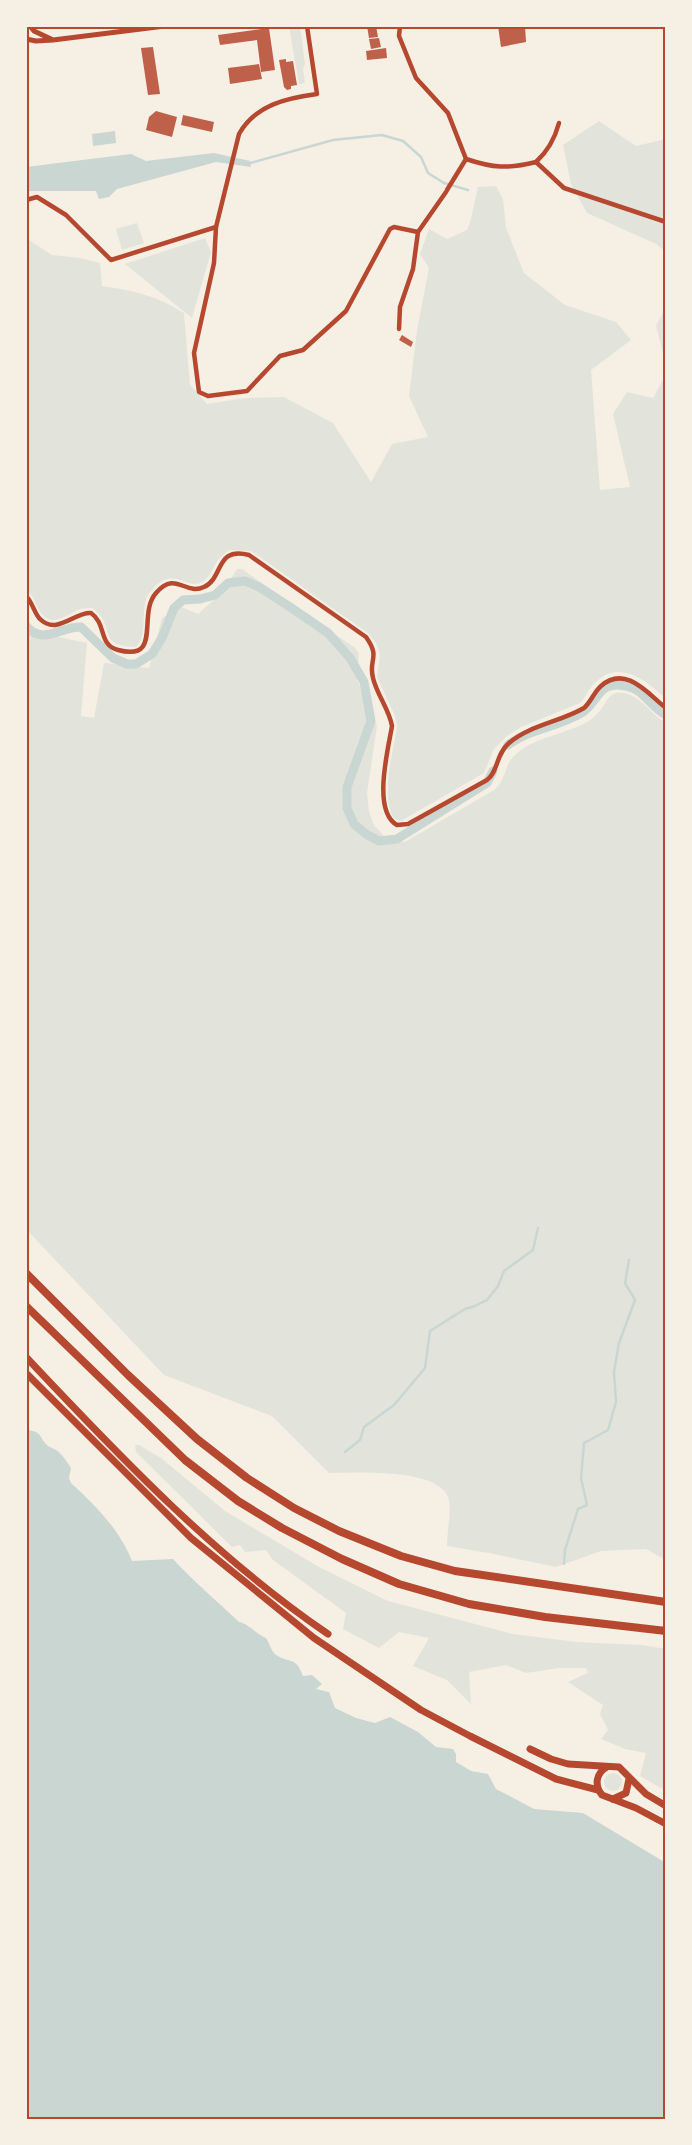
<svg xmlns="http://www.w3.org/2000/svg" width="692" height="2145" font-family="'Work Sans',sans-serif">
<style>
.green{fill:#e2e4dc}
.water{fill:#c9d6d2}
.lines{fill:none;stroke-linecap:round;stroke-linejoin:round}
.stream{stroke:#c9d6d2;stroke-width:2.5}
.canal{stroke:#c9d6d2;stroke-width:9}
.building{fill:#bf614a}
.minor{stroke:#b5482f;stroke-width:4.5}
.tertiary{stroke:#b5482f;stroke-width:5}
.primary{stroke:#b5482f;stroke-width:7}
.motorway{stroke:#b5482f;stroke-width:8}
.neatline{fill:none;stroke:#b5482f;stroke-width:2}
</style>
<rect width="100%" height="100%" fill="#f6efe4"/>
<!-- green -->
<g class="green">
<path d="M 289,26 L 300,26 L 305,64 L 303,69 L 305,83 L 299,84 Z"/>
<path d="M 599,121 L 636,146 L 666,139 L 666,252 L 656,244 L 587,213 L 571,184 L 563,145 Z"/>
<path d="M 496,186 L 503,199 L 506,228 L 524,273 L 565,305 L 616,322 L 631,340 L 591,370 L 600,490 L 630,487 L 613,414 L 627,392 L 653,398 L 664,378 L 663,353 L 656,326 L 666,306 L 666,699 C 648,682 621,659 597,681 C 589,687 587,696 580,703 L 521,727 L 507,736 L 494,749 L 484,773 L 401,821 L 395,819 C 379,801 394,749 397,726 L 395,716 L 377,677 L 380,656 L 377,645 L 369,634 L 251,551 L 229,550 C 225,553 221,556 218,560 C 213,567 210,578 202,582 C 186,591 173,563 150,592 C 138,608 150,632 136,647 C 94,646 118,626 92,608 C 89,608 84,608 80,609 C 69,614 52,628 41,613 C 35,605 35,596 26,590 L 26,238 L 52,255 L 80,258 L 100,263 L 102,286 C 135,291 155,295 184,313 L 190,385 L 207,404 L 245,398 L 284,397 L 333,423 L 371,482 L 392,444 L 428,437 L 409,396 L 417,330 L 429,268 L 420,254 L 429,229 L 447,239 L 467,230 L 471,219 L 478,187 Z"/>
<path d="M 137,223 L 144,243 L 122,250 L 116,229 Z"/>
<path d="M 205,238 L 211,252 L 192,318 L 125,264 Z"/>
<path d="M 237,569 L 242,569 L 355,648 L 359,653 L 357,680 L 377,726 L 367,793 L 369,812 L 374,825 L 384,836 L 405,842 L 494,790 C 506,781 504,765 515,755 C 534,737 564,735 587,722 C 592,719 598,714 601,709 C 608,700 609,691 623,693 C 640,695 652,715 666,723 L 666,1560 L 646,1549 L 601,1551 L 556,1567 L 489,1553 L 447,1546 C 447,1533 451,1512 449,1500 C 441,1467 355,1473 329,1473 L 272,1416 L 164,1375 L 26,1229 L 26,630 L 87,643 L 81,716 L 94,718 L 104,663 L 149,668 L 162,618 L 182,607 L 198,614 L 222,592 Z"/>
<path d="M 135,1445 L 139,1445 L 161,1458 L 225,1511 L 319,1567 L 388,1601 L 513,1634 L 577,1642 L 642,1645 L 666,1649 L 666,1791 L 640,1776 L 646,1753 L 625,1749 L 601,1739 L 608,1730 L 600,1714 L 603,1705 L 568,1682 L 588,1673 L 586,1668 L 559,1668 L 526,1673 L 506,1665 L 469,1672 L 471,1704 L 447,1680 L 413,1666 L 429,1638 L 399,1632 L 379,1648 L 343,1629 L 346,1613 L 273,1560 L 266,1550 L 245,1552 L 240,1545 L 232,1547 L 136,1452 Z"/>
<circle cx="613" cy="1782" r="9"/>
</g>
<!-- water -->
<g class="water">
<path d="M 115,131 L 116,143 L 93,146 L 92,134 Z"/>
<path d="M 214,153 L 250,161 L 251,167 L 216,162 L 117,189 L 109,197 L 99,199 L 96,191 L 26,191 L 26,167 L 131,154 L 146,161 Z"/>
<path d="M 26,1425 L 28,1430 C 43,1432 39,1438 48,1446 C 50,1447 54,1449 56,1450 C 62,1454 67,1462 71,1468 L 69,1478 L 71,1483 C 95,1505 120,1530 132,1561 L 173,1559 C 194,1582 217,1601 239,1622 C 249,1624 256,1634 266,1638 C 270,1644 271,1651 276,1655 C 290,1664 296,1656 303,1676 L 312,1675 L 322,1684 L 316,1689 L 329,1692 L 335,1708 L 356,1718 L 375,1723 L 390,1717 L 418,1732 L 436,1747 L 453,1749 L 456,1754 L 456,1762 L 471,1771 L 488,1774 L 496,1789 L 534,1809 L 583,1813 L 666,1863 L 666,2119 L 26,2119 Z"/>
</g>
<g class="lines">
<!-- stream -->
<g class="stream">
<path d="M 247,164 L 333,140 L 382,135 L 403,141 L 421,157 L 428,173 L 444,183 L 468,190"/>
<path d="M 345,1452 L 360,1440 L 364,1427 L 394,1405 L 425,1368 L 430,1331 L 465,1309 L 475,1306 L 487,1300 L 498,1286 L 504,1271 L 533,1250 L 538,1228"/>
<path d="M 564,1564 L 565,1550 L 578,1509 L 587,1505 L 581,1478 L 584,1443 L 608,1430 L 616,1402 L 614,1372 L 619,1343 L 635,1300 L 625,1283 L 629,1260"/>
</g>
<!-- canal -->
<g class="canal">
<path d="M 26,626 C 43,646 61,626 81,627 L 113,658 L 127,664 L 136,664 L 152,654 L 162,638 L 174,608 L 183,600 L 200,599 L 215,595 L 228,583 L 245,581 L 259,587 L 290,607 L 328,633 L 350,658 L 364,682 L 371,721 L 347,787 L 347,808 L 354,824 L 366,834 L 379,841 L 397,839 L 487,783 L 493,771"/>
<path d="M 508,745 C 530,728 560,727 583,712 C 600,700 598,680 626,686 C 644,689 650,707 666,715"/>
</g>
</g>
<!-- building -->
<g class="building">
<path d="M 367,26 L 376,26 L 378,37 L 369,38 Z"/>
<path d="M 498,26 L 525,26 L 526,42 L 501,47 Z"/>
<path d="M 269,28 L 275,70 L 261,72 L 257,40 L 220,45 L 218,35 Z"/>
<path d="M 379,38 L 381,47 L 371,49 L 369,39 Z"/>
<path d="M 153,47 L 160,94 L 148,95 L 141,48 Z"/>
<path d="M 386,48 L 387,58 L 367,60 L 366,51 Z"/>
<path d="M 286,59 L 286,62 L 293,61 L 297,85 L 291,86 L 291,89 L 287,90 L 284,87 L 279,60 Z"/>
<path d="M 259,64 L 262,79 L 230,84 L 228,68 Z"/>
<path d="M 156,111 L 177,117 L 172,137 L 146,130 L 149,117 Z"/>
<path d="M 183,115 L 214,122 L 212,132 L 181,125 Z"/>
<path d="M 402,335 L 413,342 L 411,347 L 399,340 Z"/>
</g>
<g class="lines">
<!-- minor -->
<g class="minor">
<path d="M 307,26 L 317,94 C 287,98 255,105 239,134 L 216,227 L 214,263 L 194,353 L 199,392 L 208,396 L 247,391 L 280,356 L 303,350 L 346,311 L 390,229 L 394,227 L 418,232"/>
<path d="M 400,26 L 399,36 L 416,78 L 448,113 L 466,159 L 447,190"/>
<path d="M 466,159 C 493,168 508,169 536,162 L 564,188 L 666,222"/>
<path d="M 536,162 C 548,151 555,138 559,123"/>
<path d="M 26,200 L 37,197 L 66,215 L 111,260 L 216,227"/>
<path d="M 399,329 L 400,307 L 413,269 L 418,232 L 446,192"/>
<path d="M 26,596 C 33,603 34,613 40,619 C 57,636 76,611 91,613 C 107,624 98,645 118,650 C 163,662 137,614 156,593 C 176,570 185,596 204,587 C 224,578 215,546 249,555 L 366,637 C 381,658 368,659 373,678 C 377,695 389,709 392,726 C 388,750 372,811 397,825 L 408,824 L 487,780 C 498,772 496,754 509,743 C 530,725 560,722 584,708 C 591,702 594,692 601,686 C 626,664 649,695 666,708"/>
</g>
<!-- tertiary -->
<g class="tertiary">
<path d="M 30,26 L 34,31 L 51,39"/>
<path d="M 26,39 L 36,41 L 53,40 L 165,26"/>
</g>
<!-- primary -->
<g class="primary">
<path d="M 26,1357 C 119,1456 215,1557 328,1634"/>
<path d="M 26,1373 L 191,1538 L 314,1638 L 421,1710 L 470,1736 L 556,1779 L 598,1790"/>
<path d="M 530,1749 L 551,1759 L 568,1764 L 619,1767 L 646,1794 L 666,1806"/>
<path d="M 607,1767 C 596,1773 594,1785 602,1795 L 636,1808 L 666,1824"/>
<path d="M 613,1799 L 626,1793 L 629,1779"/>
</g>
<!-- motorway -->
<g class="motorway">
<path d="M 26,1273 L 128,1375 L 197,1439 L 247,1478 L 294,1508 L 339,1531 L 401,1556 L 455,1571 L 666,1602"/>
<path d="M 26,1306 L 185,1460 L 238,1501 L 282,1528 L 342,1559 L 399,1584 L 469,1604 L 545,1617 L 666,1631"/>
</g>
</g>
<!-- border -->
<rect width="692" height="2145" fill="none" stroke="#f6efe4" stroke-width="55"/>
<rect x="28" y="28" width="636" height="2090" class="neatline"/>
</svg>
